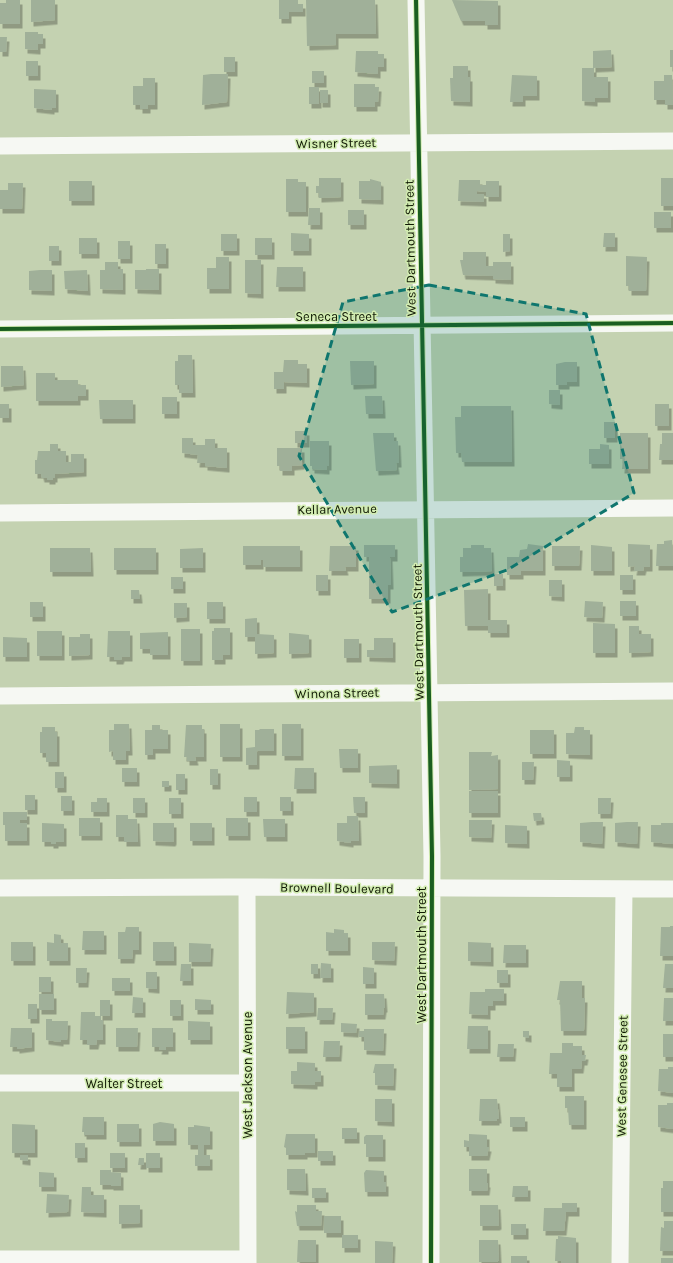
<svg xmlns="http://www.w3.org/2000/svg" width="673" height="1263" font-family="Karla,sans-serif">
	<defs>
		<filter id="shadow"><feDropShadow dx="2.5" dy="4.5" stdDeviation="0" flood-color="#0004"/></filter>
	</defs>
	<rect width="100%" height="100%" fill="#c4d2b1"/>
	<path fill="#a0b099" filter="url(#shadow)" d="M 6,0 L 20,0 L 20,24 L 0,24 L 0,3 L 6,3 Z
		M 31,0 L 55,0 L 55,20 L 31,22 Z
		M 279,0 L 298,0 L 298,4 L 303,4 L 303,12 L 289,12 L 289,19 L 279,19 Z
		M 306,0 L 375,0 L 376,34 L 336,34 L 336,45 L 307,46 Z
		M 452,0 L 498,1 L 498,25 L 485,25 L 485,21 L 461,21 Z
		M 25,32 L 38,32 L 38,34 L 43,34 L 43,44 L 38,44 L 38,50 L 25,49 Z
		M 0,37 L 7,37 L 6,52 L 0,52 Z
		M 611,50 L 612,67 L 593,68 L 593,51 Z
		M 670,50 L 673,50 L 673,67 L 670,67 Z
		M 356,51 L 378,51 L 378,54 L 384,54 L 384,67 L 378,67 L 378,74 L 355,72 Z
		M 224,57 L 235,57 L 235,72 L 224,72 Z
		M 26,61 L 38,61 L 38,76 L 26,76 Z
		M 453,66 L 468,66 L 468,77 L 470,77 L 470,102 L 451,101 L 450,78 L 453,78 Z
		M 582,68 L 594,68 L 594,77 L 608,77 L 608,98 L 595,98 L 595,102 L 582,101 Z
		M 312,71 L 324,71 L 324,83 L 312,83 Z
		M 211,74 L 228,74 L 227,102 L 202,105 L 203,75 Z
		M 512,75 L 537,76 L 537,96 L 523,96 L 523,102 L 510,102 Z
		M 664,75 L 672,75 L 673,105 L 665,105 L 665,100 L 654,100 L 654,81 L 664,81 Z
		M 143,78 L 155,78 L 155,105 L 148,105 L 148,109 L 140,109 L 140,105 L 133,105 L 133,86 L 143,86 Z
		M 354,84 L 375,84 L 375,87 L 379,87 L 378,102 L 375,102 L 375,107 L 354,107 Z
		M 309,87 L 319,87 L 319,104 L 309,104 Z
		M 34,89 L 56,90 L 56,108 L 52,108 L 52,110 L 34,108 Z
		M 320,90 L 328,90 L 328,103 L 320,103 Z
		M 319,178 L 341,178 L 341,197 L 319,198 L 319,193 L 316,193 L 316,186 L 319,186 Z
		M 661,178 L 673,178 L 673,206 L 661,206 Z
		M 286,179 L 298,179 L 298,182 L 306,182 L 306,212 L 286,212 Z
		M 370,179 L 381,182 L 381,200 L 359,199 L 359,181 L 370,181 Z
		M 459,180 L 480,180 L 480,185 L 486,185 L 486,181 L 499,181 L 499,197 L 486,197 L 486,192 L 477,191 L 477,194 L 484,194 L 484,202 L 458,201 Z
		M 69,181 L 92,181 L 92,201 L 69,201 Z
		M 8,183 L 23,183 L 22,209 L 0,209 L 0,190 L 8,190 Z
		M 309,208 L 320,208 L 320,225 L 308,225 Z
		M 348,210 L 364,210 L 364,225 L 348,225 Z
		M 654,212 L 671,212 L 671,228 L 654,228 Z
		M 291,233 L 309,234 L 309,251 L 291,251 Z
		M 604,233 L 615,233 L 615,247 L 603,247 Z
		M 221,234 L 237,234 L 237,251 L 221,251 Z
		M 503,234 L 510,234 L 510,251 L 503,252 Z
		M 79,238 L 97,238 L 97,254 L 79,254 Z
		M 255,238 L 272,238 L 272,255 L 255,255 Z
		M 118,241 L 130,241 L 130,259 L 118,259 Z
		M 155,244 L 166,244 L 166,264 L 155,264 Z
		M 49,246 L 59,246 L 59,261 L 49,261 Z
		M 463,252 L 486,252 L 486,266 L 493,266 L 493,262 L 511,262 L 511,280 L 493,279 L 493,276 L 463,275 L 460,260 L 463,260 Z
		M 626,256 L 647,257 L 646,291 L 629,291 L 629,286 L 626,286 Z
		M 216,257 L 229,257 L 229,289 L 207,289 L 207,268 L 216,268 Z
		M 245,260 L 261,260 L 261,294 L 245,293 Z
		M 105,262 L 118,262 L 118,269 L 123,269 L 123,290 L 100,289 L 100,270 L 105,270 Z
		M 277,267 L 303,267 L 303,287 L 276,287 Z
		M 146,269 L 159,269 L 159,290 L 135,289 L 135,270 L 146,270 Z
		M 40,270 L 52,270 L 52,291 L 29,290 L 29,271 Z
		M 87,270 L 88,291 L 65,289 L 64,271 Z
		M 178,355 L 192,355 L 193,393 L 179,393 L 179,385 L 175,385 L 175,361 L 178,361 Z
		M 284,360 L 298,360 L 298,364 L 307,364 L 307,383 L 284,382 L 284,389 L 274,389 L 274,372 L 283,372 Z
		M 350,361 L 374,361 L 374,384 L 351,385 Z
		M 565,362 L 577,362 L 577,382 L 567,382 L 567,385 L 556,385 L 556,364 Z
		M 1,366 L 23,366 L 24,385 L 1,387 Z
		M 36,373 L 55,373 L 55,380 L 78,380 L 78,385 L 86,385 L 86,396 L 78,396 L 78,401 L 36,401 Z
		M 549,390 L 560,390 L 560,405 L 549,404 Z
		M 365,396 L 382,396 L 383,414 L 366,414 Z
		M 162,397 L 177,397 L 177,414 L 162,414 Z
		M 99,400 L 133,400 L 133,419 L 100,419 Z
		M 0,404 L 9,404 L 9,418 L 0,418 Z
		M 655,404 L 669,404 L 669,426 L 655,426 Z
		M 461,406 L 511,406 L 512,462 L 462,462 L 461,453 L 456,453 L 455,417 L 461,417 Z
		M 604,422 L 615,422 L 615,438 L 604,438 Z
		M 295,431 L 307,431 L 307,443 L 295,443 Z
		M 373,433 L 394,433 L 394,441 L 398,441 L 399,463 L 396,463 L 397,470 L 376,471 Z
		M 620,433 L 648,433 L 648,469 L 622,469 L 623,459 L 620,459 Z
		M 662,433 L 673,433 L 673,460 L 659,460 L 660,444 L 662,444 Z
		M 182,438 L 193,438 L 193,445 L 205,445 L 205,439 L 215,439 L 215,448 L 227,448 L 227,468 L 205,466 L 205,463 L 197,463 L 198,455 L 182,453 Z
		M 310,441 L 329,441 L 329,466 L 327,466 L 327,470 L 312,469 L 312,466 L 310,466 Z
		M 50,444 L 58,444 L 58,451 L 66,451 L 66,462 L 71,462 L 71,454 L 84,454 L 84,472 L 55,474 L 55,478 L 53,478 L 53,480 L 47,480 L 47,478 L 42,478 L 41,474 L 35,474 L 35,460 L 37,460 L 38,451 L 50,451 Z
		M 600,444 L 609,445 L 609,464 L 589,464 L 589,449 L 600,449 Z
		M 277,448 L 302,448 L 302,465 L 292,466 L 292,471 L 280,471 L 280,466 L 277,466 Z
		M 672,540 L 673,566 L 656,566 L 657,544 L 664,544 L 664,541 Z
		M 528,544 L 543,546 L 543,571 L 521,571 L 521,575 L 507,575 L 507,557 L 519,557 L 520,550 L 527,549 Z
		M 628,544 L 650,545 L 650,567 L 644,567 L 643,571 L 634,571 L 635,566 L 628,567 Z
		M 364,545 L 395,545 L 395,557 L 390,557 L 391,585 L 388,585 L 388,599 L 369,599 L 369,557 L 364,557 Z
		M 471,545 L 484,545 L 484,548 L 491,548 L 492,571 L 460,572 L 460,557 L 463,557 L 463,548 L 471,548 Z
		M 591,545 L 612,547 L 612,571 L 591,571 Z
		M 243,546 L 300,546 L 300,567 L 263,567 L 263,560 L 261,560 L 261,565 L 243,565 Z
		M 330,546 L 356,546 L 356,567 L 345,567 L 346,571 L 329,571 Z
		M 552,546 L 580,546 L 579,566 L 552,566 Z
		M 50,548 L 90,548 L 91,572 L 50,572 Z
		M 114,548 L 156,548 L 156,570 L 114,570 Z
		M 203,548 L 203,568 L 180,568 L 180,549 Z
		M 494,574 L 503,574 L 503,586 L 494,586 Z
		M 316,575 L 328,575 L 328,591 L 316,591 Z
		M 620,575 L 633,575 L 633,590 L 620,590 Z
		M 171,577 L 183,577 L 183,589 L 171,589 Z
		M 549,580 L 562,580 L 562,597 L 549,596 Z
		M 488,589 L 488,620 L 507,620 L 507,633 L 488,633 L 488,626 L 465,626 L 464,590 Z
		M 131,590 L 139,590 L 140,599 L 131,599 Z
		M 585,601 L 603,602 L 602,618 L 584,617 Z
		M 620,601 L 636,601 L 636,616 L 620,616 Z
		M 30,602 L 43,602 L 43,617 L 30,617 Z
		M 207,602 L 223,602 L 223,619 L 207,619 Z
		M 174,603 L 187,603 L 187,617 L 174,618 Z
		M 257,618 L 257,634 L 274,635 L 274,653 L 255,654 L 255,637 L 245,637 L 245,619 Z
		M 593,623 L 615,624 L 615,653 L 593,653 Z
		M 629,626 L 639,626 L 639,634 L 651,634 L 651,652 L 629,653 Z
		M 214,628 L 230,628 L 230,655 L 223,655 L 223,660 L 212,660 L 212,631 L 214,631 Z
		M 181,629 L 200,629 L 200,661 L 181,661 Z
		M 37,631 L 62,631 L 62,656 L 37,656 Z
		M 108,631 L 130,631 L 130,657 L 122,657 L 121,660 L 114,660 L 114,657 L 107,657 Z
		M 168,632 L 168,655 L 150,655 L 150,649 L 140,649 L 140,633 Z
		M 289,633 L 309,635 L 309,653 L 289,654 Z
		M 80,634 L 90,634 L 90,655 L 69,656 L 69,637 L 80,637 Z
		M 3,637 L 27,638 L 27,657 L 3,657 Z
		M 374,638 L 393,638 L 393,658 L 367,657 L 367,650 L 374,650 Z
		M 344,639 L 359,639 L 359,658 L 344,658 Z
		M 114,724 L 129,724 L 130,751 L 126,751 L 126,760 L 113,760 L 113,751 L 109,752 L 109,730 L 114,730 Z
		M 220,724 L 240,724 L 240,757 L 220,757 Z
		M 282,724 L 301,724 L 301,756 L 282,756 Z
		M 152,725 L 160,725 L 160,730 L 168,730 L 168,749 L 153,749 L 153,755 L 145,755 L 145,730 L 152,730 Z
		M 186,725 L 202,725 L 202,729 L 204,729 L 204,757 L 195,757 L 196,761 L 187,761 L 187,757 L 184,757 Z
		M 42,727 L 55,727 L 55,732 L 57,732 L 57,762 L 46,762 L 46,753 L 40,753 L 40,732 L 42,732 Z
		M 575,727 L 584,727 L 584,730 L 590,730 L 590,755 L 566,754 L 566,733 L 574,733 Z
		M 260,729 L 274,729 L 274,751 L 257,751 L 257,765 L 246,765 L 246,748 L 255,747 L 255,730 L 259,730 Z
		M 530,730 L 554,730 L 554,754 L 530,754 Z
		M 339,749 L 358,749 L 358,768 L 340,768 Z
		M 469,752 L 492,752 L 491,756 L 498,755 L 498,789 L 469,790 Z
		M 557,760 L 570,761 L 570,777 L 557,777 Z
		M 522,762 L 534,762 L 533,780 L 522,780 Z
		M 397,765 L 397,784 L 369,783 L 369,766 Z
		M 122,768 L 137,768 L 137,782 L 122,782 Z
		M 295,768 L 314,768 L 314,789 L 294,789 Z
		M 210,769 L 218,769 L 218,785 L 210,785 Z
		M 55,772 L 64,772 L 64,788 L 55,788 Z
		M 176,774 L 185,774 L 185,790 L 176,790 Z
		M 162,781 L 169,781 L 169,787 L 162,787 Z
		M 469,791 L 498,791 L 498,813 L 469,813 Z
		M 25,795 L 35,795 L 35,810 L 25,810 Z
		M 61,796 L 72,796 L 72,811 L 61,811 Z
		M 244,797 L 257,797 L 257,812 L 244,812 Z
		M 280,797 L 291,797 L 291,811 L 280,811 Z
		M 353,797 L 365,797 L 365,813 L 354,813 Z
		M 97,798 L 107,798 L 107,812 L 91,812 L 91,802 L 97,802 Z
		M 133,798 L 145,798 L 145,813 L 133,813 Z
		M 169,798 L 181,798 L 181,814 L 169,814 Z
		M 598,798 L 611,798 L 610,814 L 598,814 Z
		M 3,812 L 27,812 L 27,820 L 20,820 L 20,823 L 27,823 L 27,841 L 5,841 L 5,825 L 3,825 Z
		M 533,813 L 541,813 L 542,820 L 534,821 Z
		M 116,815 L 128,815 L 128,819 L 137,819 L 138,842 L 124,842 L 124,837 L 116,837 Z
		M 347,816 L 358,816 L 359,841 L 351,841 L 351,843 L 337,841 L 337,823 L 347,823 Z
		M 79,818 L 100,818 L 100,836 L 79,836 Z
		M 226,818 L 248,818 L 248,836 L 226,836 Z
		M 263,819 L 285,819 L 285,837 L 264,837 Z
		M 469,820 L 492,820 L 491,838 L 469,837 Z
		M 592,822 L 603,822 L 602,844 L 580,842 L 580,823 Z
		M 627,822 L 638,822 L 637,844 L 615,842 L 615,823 Z
		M 42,823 L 64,824 L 64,842 L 56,842 L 56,844 L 51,844 L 51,842 L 42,842 Z
		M 153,823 L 174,823 L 174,840 L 173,842 L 153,841 Z
		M 190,823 L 212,823 L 212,841 L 190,841 Z
		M 661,823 L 673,823 L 673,844 L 651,842 L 651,825 L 661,825 Z
		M 505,825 L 527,826 L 527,844 L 505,843 Z
		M 670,926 L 673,926 L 673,956 L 660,956 L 661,927 L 670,927 Z
		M 126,927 L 139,927 L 139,950 L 133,950 L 132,959 L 118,959 L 118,932 L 125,932 Z
		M 334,929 L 344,930 L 344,933 L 348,933 L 348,951 L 326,951 L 326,932 L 334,933 Z
		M 83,931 L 104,931 L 104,950 L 82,950 Z
		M 54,934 L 61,935 L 61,943 L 68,943 L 68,961 L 47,961 L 47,942 L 54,943 Z
		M 11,942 L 33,942 L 33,961 L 11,961 Z
		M 153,942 L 174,942 L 174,961 L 153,961 Z
		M 372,942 L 395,942 L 394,961 L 372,960 Z
		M 468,942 L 491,943 L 491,962 L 468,961 Z
		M 189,943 L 211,944 L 210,962 L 189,962 Z
		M 504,945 L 526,945 L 526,963 L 503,963 Z
		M 321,963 L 331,964 L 331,978 L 320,978 Z
		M 181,964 L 191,964 L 191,981 L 180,981 Z
		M 311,964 L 318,964 L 318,974 L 311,974 Z
		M 665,964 L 673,964 L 673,988 L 663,988 Z
		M 363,967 L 374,968 L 374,984 L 363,984 Z
		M 76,968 L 87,968 L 86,983 L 76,983 Z
		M 497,970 L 508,970 L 508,983 L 497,983 Z
		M 146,972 L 157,972 L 157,989 L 146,988 Z
		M 39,977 L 51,977 L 51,992 L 39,992 Z
		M 112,978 L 130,978 L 130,991 L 112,991 Z
		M 560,981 L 582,981 L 582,998 L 585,998 L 584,1031 L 561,1031 L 560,1000 L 557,1000 Z
		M 485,989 L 504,989 L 504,1001 L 493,1001 L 493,1006 L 488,1006 L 488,1015 L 469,1014 L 470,992 L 485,992 Z
		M 287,992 L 314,993 L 314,1012 L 286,1014 Z
		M 39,994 L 54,994 L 54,1010 L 39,1010 Z
		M 365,994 L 384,994 L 385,1008 L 384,1008 L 383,1015 L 365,1015 Z
		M 133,997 L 143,998 L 143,1013 L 132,1013 Z
		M 664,998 L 673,998 L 673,1021 L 663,1021 Z
		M 195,999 L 211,1000 L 211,1010 L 195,1010 Z
		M 100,1000 L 110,1000 L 110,1016 L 101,1016 L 101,1020 L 103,1020 L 103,1040 L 97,1040 L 96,1045 L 87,1045 L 87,1040 L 80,1040 L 81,1012 L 95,1012 L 95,1016 L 100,1016 Z
		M 170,1000 L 181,1000 L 181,1016 L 170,1016 Z
		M 28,1004 L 37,1004 L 37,1019 L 28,1019 Z
		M 318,1008 L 333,1008 L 332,1020 L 317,1020 Z
		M 46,1019 L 52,1019 L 52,1021 L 68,1021 L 67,1040 L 61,1040 L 61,1042 L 46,1040 Z
		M 188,1021 L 210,1022 L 210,1040 L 188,1040 Z
		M 341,1023 L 357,1024 L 356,1033 L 341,1032 Z
		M 468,1026 L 488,1026 L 488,1049 L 467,1049 Z
		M 286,1027 L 305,1027 L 305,1049 L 286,1049 Z
		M 11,1028 L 32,1028 L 32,1047 L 17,1049 L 17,1047 L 10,1047 Z
		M 116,1028 L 138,1028 L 137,1047 L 116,1047 Z
		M 152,1028 L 173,1028 L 173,1047 L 166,1047 L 166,1050 L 159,1050 L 160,1047 L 152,1047 Z
		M 364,1029 L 384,1029 L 383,1051 L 364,1050 L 364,1037 L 359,1037 L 359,1031 L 364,1031 Z
		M 523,1031 L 529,1031 L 529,1038 L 523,1037 Z
		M 663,1034 L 673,1034 L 673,1057 L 663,1057 Z
		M 324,1041 L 340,1041 L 339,1057 L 323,1057 Z
		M 562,1043 L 573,1043 L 573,1046 L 582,1046 L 582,1055 L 586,1055 L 585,1061 L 582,1061 L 581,1069 L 572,1069 L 572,1087 L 557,1087 L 557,1074 L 549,1074 L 550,1053 L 562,1053 Z
		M 498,1044 L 514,1044 L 513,1057 L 497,1057 Z
		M 297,1062 L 315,1063 L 315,1071 L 321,1071 L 321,1082 L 315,1082 L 315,1085 L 291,1084 L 291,1071 L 297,1071 Z
		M 375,1064 L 394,1064 L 393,1086 L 375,1085 L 375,1073 L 373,1073 Z
		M 668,1067 L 673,1067 L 673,1093 L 658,1091 L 659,1069 L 668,1069 Z
		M 565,1096 L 584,1096 L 584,1125 L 569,1125 L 568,1108 L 565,1108 Z
		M 375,1099 L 392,1099 L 392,1122 L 375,1121 Z
		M 480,1099 L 497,1099 L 499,1119 L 497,1119 L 497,1121 L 479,1121 Z
		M 667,1103 L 673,1103 L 673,1129 L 658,1127 L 658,1105 L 667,1105 Z
		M 83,1117 L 104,1117 L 104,1135 L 84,1135 L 84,1132 L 82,1132 Z
		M 510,1117 L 525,1117 L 525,1127 L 510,1127 Z
		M 160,1122 L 174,1124 L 174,1141 L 153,1141 L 153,1124 Z
		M 12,1124 L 35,1125 L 35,1153 L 12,1153 Z
		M 117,1124 L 139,1124 L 139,1142 L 117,1142 Z
		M 194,1125 L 210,1127 L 210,1145 L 204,1145 L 204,1155 L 210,1155 L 210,1166 L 195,1166 L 195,1155 L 198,1155 L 198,1145 L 188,1145 L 188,1127 L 194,1127 Z
		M 342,1128 L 357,1128 L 357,1139 L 342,1139 Z
		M 286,1134 L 315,1134 L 315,1153 L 305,1153 L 305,1155 L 286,1155 L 286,1148 L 284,1147 Z
		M 469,1134 L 487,1135 L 487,1147 L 489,1147 L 487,1156 L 469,1156 L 469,1147 L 464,1147 L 464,1140 L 469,1141 Z
		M 366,1135 L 383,1135 L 383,1157 L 366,1157 L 366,1144 L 364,1144 L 364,1137 Z
		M 75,1143 L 85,1143 L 85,1158 L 75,1158 Z
		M 318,1151 L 333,1151 L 333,1161 L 318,1161 Z
		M 110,1153 L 125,1153 L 125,1168 L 110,1168 Z
		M 146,1153 L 160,1153 L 160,1168 L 146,1168 Z
		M 20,1155 L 28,1155 L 28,1161 L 20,1160 Z
		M 139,1158 L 144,1158 L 144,1165 L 138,1165 Z
		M 287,1169 L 305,1169 L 306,1191 L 287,1190 Z
		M 469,1169 L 487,1169 L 487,1183 L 488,1183 L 487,1191 L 469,1191 Z
		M 100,1170 L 111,1170 L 111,1185 L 100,1185 Z
		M 366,1170 L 384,1171 L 384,1182 L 386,1182 L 386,1192 L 365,1192 L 364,1173 Z
		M 39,1172 L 54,1173 L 54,1187 L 39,1187 Z
		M 111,1172 L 121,1173 L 121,1186 L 111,1186 Z
		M 663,1181 L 673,1181 L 673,1212 L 661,1212 L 661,1188 L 663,1188 Z
		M 513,1186 L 528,1186 L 528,1197 L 512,1197 Z
		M 82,1187 L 91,1187 L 91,1195 L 104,1195 L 104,1213 L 81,1212 Z
		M 312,1188 L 326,1188 L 326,1198 L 312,1198 Z
		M 47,1194 L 69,1195 L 68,1212 L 46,1213 Z
		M 562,1203 L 577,1203 L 577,1212 L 566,1212 L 564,1231 L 543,1231 L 544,1208 L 562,1208 Z
		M 119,1205 L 140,1205 L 140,1223 L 119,1224 Z
		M 297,1205 L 316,1205 L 316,1211 L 322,1211 L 321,1226 L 297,1226 L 295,1211 L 297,1212 Z
		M 480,1205 L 498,1205 L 499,1225 L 497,1226 L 480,1226 Z
		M 324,1216 L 341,1216 L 341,1233 L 324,1233 Z
		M 664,1221 L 673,1221 L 673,1251 L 660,1251 L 661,1227 L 664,1228 Z
		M 511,1224 L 526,1224 L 526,1235 L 511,1235 Z
		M 342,1235 L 358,1235 L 358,1248 L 342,1248 Z
		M 558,1236 L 576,1238 L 576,1263 L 561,1263 L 561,1261 L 555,1261 L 556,1239 L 558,1239 Z
		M 298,1240 L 316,1240 L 316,1262 L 297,1262 Z
		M 479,1240 L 498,1240 L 499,1260 L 497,1262 L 479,1262 Z
		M 375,1241 L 393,1242 L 392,1263 L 375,1263 Z
		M 511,1256 L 527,1256 L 527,1263 L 511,1263 Z
		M 661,1258 L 673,1258 L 673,1263 L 661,1263 Z"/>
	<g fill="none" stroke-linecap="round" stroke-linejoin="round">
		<path stroke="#f6f8f3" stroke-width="17" d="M 416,0 L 432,856 L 431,1263
			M 0,146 L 673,141
			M 0,329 L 673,323
			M 0,513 L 673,508
			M 0,696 L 673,691
			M 247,887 L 248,1263
			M 0,888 L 229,887 L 673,889
			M 0,1083 L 247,1083
			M 0,1259 L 248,1259
			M 620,1263 L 624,889"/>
		<defs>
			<path id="cycleway" d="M 416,0 L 432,856 L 431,1263
				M 0,329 L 673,323"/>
		</defs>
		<use href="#cycleway" stroke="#d2ecb1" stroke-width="6"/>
		<use href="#cycleway" stroke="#1b5e20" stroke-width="4"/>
	</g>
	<path fill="#0f766e" fill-opacity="0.2" stroke="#0f766e" stroke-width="3" stroke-dasharray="8 5" stroke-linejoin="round" d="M 429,285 L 586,314 L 634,493 L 507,570 L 392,612 L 299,456 L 343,302 Z"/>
	<g text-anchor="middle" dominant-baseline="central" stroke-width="3" stroke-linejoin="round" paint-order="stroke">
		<g font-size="13" fill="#101904" stroke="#d2ecb1">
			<text transform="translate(336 143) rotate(-1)">Wisner Street</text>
			<text transform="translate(410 248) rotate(-91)">West Dartmouth Street</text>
			<text x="336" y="316">Seneca Street</text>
			<text transform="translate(337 509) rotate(-1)">Kellar Avenue</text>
			<text transform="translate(418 632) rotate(-91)">West Dartmouth Street</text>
			<text transform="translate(337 693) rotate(-1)">Winona Street</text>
			<text transform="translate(337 888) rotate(1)">Brownell Boulevard</text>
			<text transform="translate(421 955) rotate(-90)">West Dartmouth Street</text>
			<text transform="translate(247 1075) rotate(-90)">West Jackson Avenue</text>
			<text transform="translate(622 1076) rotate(-89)">West Genesee Street</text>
			<text x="124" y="1083">Walter Street</text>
		</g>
	</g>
</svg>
